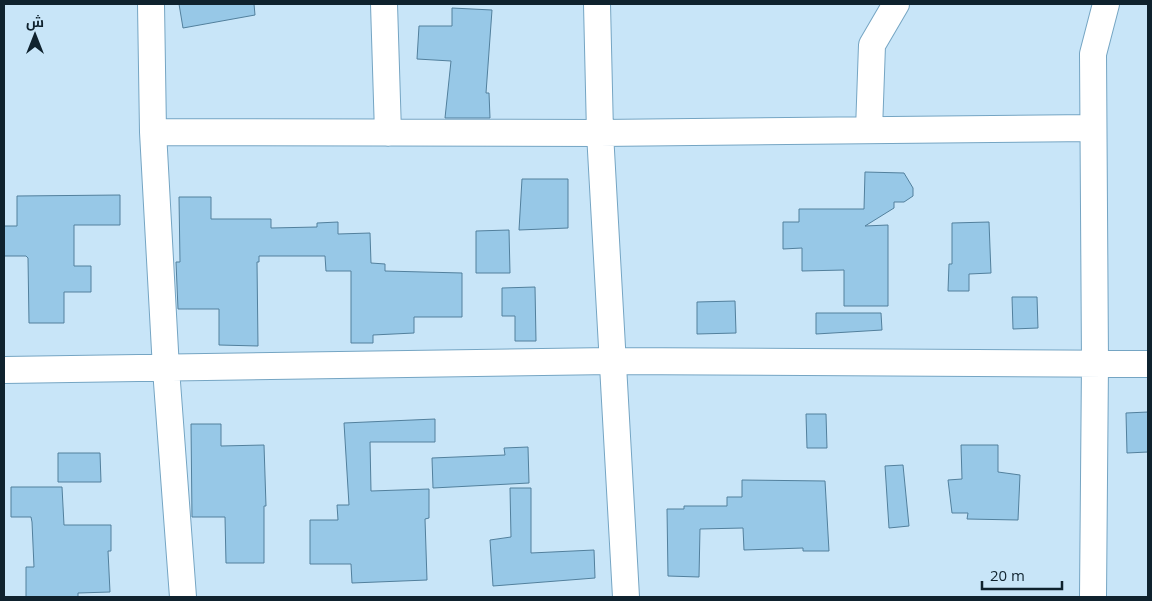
<svg xmlns="http://www.w3.org/2000/svg" width="1152" height="601" font-family="'Open Sans',Cairo,sans-serif">
	<rect width="100%" height="100%" fill="#c8e5f8"/>
	<path fill="#97c8e7" stroke="#52809d" d="M 179,4 L 254,4 L 255,15 L 183,28 Z
		M 452,8 L 492,10 L 486,93 L 489,93 L 490,118 L 445,118 L 451,61 L 417,59 L 419,26 L 452,26 Z
		M 865,172 L 904,173 L 913,188 L 913,196 L 904,202 L 894,202 L 894,208 L 865,226 L 888,225 L 888,306 L 844,306 L 844,270 L 802,271 L 802,248 L 783,249 L 783,222 L 799,222 L 799,209 L 864,209 Z
		M 522,179 L 568,179 L 568,228 L 519,230 Z
		M 120,195 L 120,225 L 74,225 L 74,266 L 91,266 L 91,292 L 64,292 L 64,323 L 29,323 L 28,258 L 26,256 L 4,256 L 4,226 L 17,226 L 17,196 Z
		M 179,197 L 211,197 L 211,219 L 271,219 L 271,228 L 317,227 L 317,223 L 338,222 L 338,234 L 370,233 L 371,263 L 385,264 L 385,271 L 462,273 L 462,317 L 414,317 L 414,333 L 373,335 L 373,343 L 351,343 L 351,271 L 326,271 L 325,256 L 259,256 L 259,262 L 257,262 L 258,346 L 219,345 L 219,309 L 178,309 L 176,262 L 180,262 Z
		M 989,222 L 991,273 L 969,274 L 969,291 L 948,291 L 949,264 L 952,264 L 952,223 Z
		M 509,230 L 510,273 L 476,273 L 476,231 Z
		M 535,287 L 536,341 L 515,341 L 515,316 L 502,316 L 502,288 Z
		M 1012,297 L 1037,297 L 1038,328 L 1013,329 Z
		M 735,301 L 736,333 L 697,334 L 697,302 Z
		M 816,313 L 881,313 L 882,330 L 816,334 Z
		M 1148,412 L 1148,452 L 1127,453 L 1126,413 Z
		M 806,414 L 826,414 L 827,448 L 807,448 Z
		M 435,419 L 435,442 L 370,442 L 371,491 L 429,489 L 429,518 L 425,519 L 427,580 L 352,583 L 351,564 L 310,564 L 310,520 L 338,520 L 337,505 L 349,505 L 344,423 Z
		M 191,424 L 221,424 L 221,446 L 264,445 L 266,506 L 264,506 L 264,563 L 226,563 L 225,517 L 192,517 Z
		M 961,445 L 998,445 L 998,472 L 1020,475 L 1018,520 L 967,519 L 968,513 L 952,513 L 948,480 L 962,479 Z
		M 528,447 L 529,483 L 433,488 L 432,458 L 505,455 L 504,448 Z
		M 58,453 L 100,453 L 101,482 L 58,482 Z
		M 903,465 L 909,526 L 889,528 L 885,466 Z
		M 742,480 L 825,481 L 829,551 L 803,551 L 803,548 L 744,550 L 743,528 L 700,529 L 699,577 L 668,576 L 667,509 L 684,509 L 684,506 L 727,506 L 727,497 L 742,497 Z
		M 11,487 L 62,487 L 64,525 L 111,525 L 111,551 L 108,551 L 110,592 L 78,593 L 78,597 L 26,597 L 26,567 L 34,567 L 32,522 L 31,517 L 11,517 Z
		M 510,488 L 531,488 L 531,553 L 594,550 L 595,578 L 493,586 L 490,540 L 511,537 Z"/>
	<g fill="none" stroke-linecap="round" stroke-linejoin="round">
		<defs>
			<path id="minor" d="M 151,4 L 153,132
				M 384,4 L 388,133
				M 597,4 L 600,133 L 626,597
				M 869,130 L 872,45 L 896,4
				M 4,370 L 611,361 L 1148,364
				M 183,597 L 166,369 L 153,132 L 600,133 L 1093,128
				M 1093,597 L 1095,363 L 1093,54 L 1106,4"/>
		</defs>
		<use href="#minor" stroke="#75a5c3" stroke-width="28"/>
		<use href="#minor" stroke="#fff" stroke-width="26"/>
	</g>
	<rect width="1152" height="601" fill="none" stroke="#0f222e" stroke-width="10"/>
	<g transform="translate(35 35)" stroke="#c8e5f8" stroke-width="4" paint-order="stroke">
	<path d="M0-4L9 19L0 12L-9 19Z" fill="#0f222e"/>
	<text y="-8" font-size="14" font-weight="bold" text-anchor="middle" fill="#0f222e">ش</text>
	</g>
	<path d="M982 581v8h80v-8" fill="none" stroke="#0f222e" stroke-width="2.5"/>
	<text x="990" y="581" font-size="15" fill="#0f222e" stroke="#c8e5f8" stroke-width="4" paint-order="stroke">20 m</text>
</svg>
